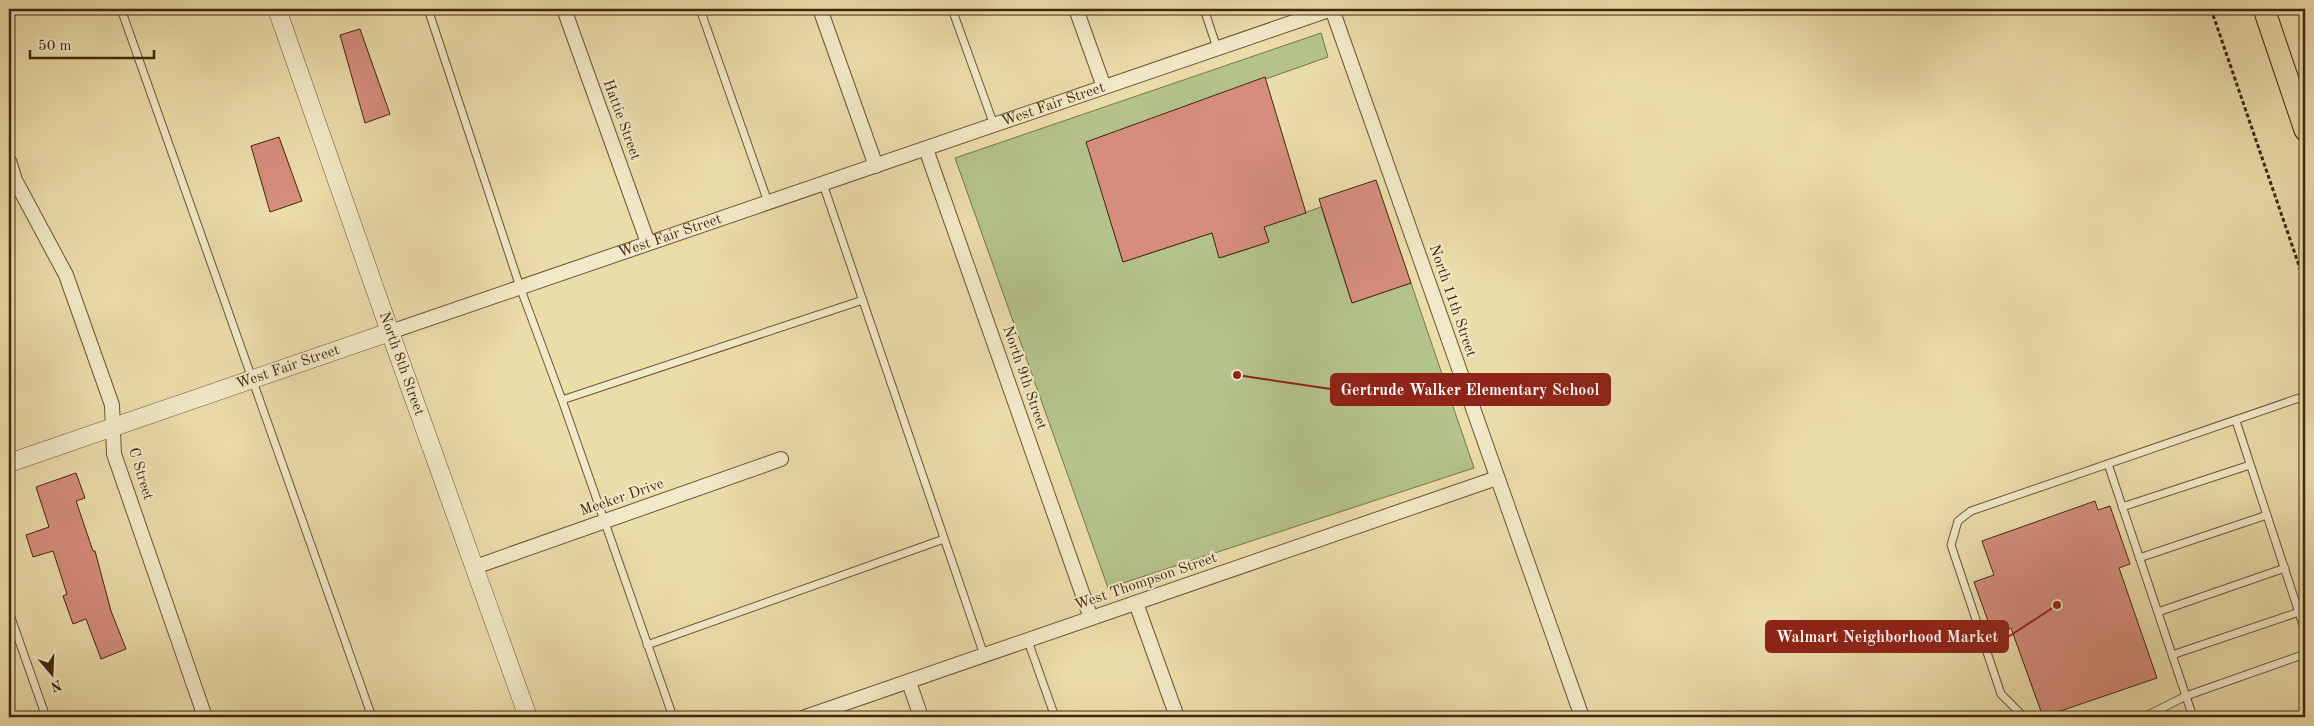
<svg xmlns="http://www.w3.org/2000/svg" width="2314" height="726" font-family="'Old Standard TT',serif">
	<rect width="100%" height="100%" fill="#ebddaa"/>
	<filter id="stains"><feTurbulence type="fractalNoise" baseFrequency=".004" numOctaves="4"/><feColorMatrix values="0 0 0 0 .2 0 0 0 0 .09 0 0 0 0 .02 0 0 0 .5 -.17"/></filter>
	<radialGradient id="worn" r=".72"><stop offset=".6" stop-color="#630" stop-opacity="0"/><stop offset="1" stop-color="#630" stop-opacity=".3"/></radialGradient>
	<path fill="#b4c28b" stroke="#7a744c" d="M 1321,33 L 1328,57 L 1087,142 L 1123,262 L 1212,233 L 1220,258 L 1269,242 L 1264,227 L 1321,207 L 1352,303 L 1411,283 L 1474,468 L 1108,588 L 955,158 Z"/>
	<path fill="#d68d7e" stroke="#41270d" d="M 360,29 L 390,114 L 365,123 L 340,35 Z
		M 1265,77 L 1306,213 L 1264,227 L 1269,242 L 1219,258 L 1212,233 L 1123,262 L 1086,142 Z
		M 279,137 L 302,201 L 270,212 L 251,146 Z
		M 1376,180 L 1411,283 L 1352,303 L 1319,199 Z
		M 76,473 L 85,498 L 76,501 L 93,551 L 95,551 L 111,611 L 126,649 L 101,659 L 86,619 L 73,624 L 63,596 L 67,594 L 53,551 L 33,557 L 26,535 L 49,527 L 36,487 Z
		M 2095,501 L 2098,510 L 2110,506 L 2130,564 L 2119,568 L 2157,678 L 2043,717 L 2011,628 L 1993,635 L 1974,582 L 1994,575 L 1982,541 Z"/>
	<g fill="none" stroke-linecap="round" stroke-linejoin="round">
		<defs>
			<path id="service" d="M 121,9 L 372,717
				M 428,9 L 520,287 L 562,400 L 673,717
				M 700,9 L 768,202
				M 952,9 L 994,125
				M 1204,9 L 1217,48
				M 823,184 L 984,655
				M 562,400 L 863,300
				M 2236,421 L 2305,631
				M 2108,464 L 2193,717
				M 2122,507 L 2250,465
				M 2139,558 L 2267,515
				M 9,612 L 46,717
				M 2158,612 L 2285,568
				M 1028,641 L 1055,717
				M 647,645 L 944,539
				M 2172,655 L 2299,612
				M 2024,717 L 2001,694 L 1951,545 L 1958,521 L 1971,511 L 2305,396
				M 2144,717 L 2186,696 L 2305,654"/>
			<g id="minor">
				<path d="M 564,9 L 648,243"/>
				<path d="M 820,9 L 876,166"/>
				<path d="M 1076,9 L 1104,87"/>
				<path d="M 1332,9 L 1582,717"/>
				<path d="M 926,149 L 1091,618"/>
				<path d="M 9,161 L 15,180 L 66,275 L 112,405 L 114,454 L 205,717"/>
				<path id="s1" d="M 390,332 L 1332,9"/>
				<path d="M 475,567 L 781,459"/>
				<path d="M 1136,603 L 1177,717"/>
				<path d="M 909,682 L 921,717"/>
				<path d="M 805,717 L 1497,478"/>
			</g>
			<g id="tertiary">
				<path id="s2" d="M 277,9 L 390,332 L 528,717"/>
				<path id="s3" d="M 9,463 L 390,332"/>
			</g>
			<path id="primary" d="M 2264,9 L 2305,130"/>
		</defs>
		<use href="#service" stroke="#6c5434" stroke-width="9"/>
		<use href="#minor" stroke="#6c5434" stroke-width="16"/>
		<use href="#tertiary" stroke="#6c5434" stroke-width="19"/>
		<use href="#primary" stroke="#41270d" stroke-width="23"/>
		<path stroke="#41270d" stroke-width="3" stroke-dasharray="4 2.5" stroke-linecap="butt" d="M 2211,9 L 2305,283"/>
		<use href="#service" stroke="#f2e9c8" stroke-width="7"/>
		<use href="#minor" stroke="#f2e9c8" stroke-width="14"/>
		<use href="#tertiary" stroke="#f2e9c8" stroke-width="18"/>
		<use href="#primary" stroke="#ebddaa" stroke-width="21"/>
	</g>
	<g text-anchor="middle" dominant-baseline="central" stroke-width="4" stroke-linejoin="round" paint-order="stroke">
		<g font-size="15" fill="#41270d" stroke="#f2e9c8">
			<text stroke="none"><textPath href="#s1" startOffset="701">West Fair Street</textPath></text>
			<text transform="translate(621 120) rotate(70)">Hattie Street</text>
			<text stroke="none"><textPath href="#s1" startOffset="296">West Fair Street</textPath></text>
			<text transform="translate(1452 301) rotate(71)">North 11th Street</text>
			<text stroke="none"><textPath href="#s2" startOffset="376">North 8th Street</textPath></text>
			<text stroke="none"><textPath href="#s3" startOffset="295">West Fair Street</textPath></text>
			<text transform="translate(1024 378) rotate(71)">North 9th Street</text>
			<text transform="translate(140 474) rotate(73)">C Street</text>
			<text transform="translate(622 498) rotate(-19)">Meeker Drive</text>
			<text transform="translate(1146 582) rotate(-19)">West Thompson Street</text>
		</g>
	</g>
	<path fill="none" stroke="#8f2418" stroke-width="2" d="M1237 375L1331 389M2057 605L2008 637"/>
	<g fill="#8f2418" stroke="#f2e9c8" stroke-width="2">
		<circle cx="1237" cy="375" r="5"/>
		<circle cx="2057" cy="605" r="5"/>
	</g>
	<g fill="#8f2418" stroke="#8f2418" stroke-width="2">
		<rect x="1331" y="374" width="279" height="31" rx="5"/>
		<rect x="1766" y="621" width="242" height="31" rx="5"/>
	</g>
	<g font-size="16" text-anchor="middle" font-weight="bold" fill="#fff">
		<text x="1470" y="395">Gertrude Walker Elementary School</text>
		<text x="1887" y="642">Walmart Neighborhood Market</text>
	</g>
	<rect width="2314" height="726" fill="none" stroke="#ebddaa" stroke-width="30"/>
	<rect x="10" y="10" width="2294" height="706" fill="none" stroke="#41270d" stroke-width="2.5"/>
	<rect x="15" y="15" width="2284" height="696" fill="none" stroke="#41270d"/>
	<g transform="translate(52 674) rotate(161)" stroke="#f2e9c8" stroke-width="4" paint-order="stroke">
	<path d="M0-4L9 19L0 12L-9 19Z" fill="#41270d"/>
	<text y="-8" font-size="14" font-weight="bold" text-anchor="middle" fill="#41270d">N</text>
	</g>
	<path d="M30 50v8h124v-8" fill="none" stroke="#41270d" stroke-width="2.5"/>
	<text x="38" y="50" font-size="15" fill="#41270d" stroke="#f2e9c8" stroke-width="4" paint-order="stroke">50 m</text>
	<rect width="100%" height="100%" filter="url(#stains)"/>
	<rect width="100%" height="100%" fill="url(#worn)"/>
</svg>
